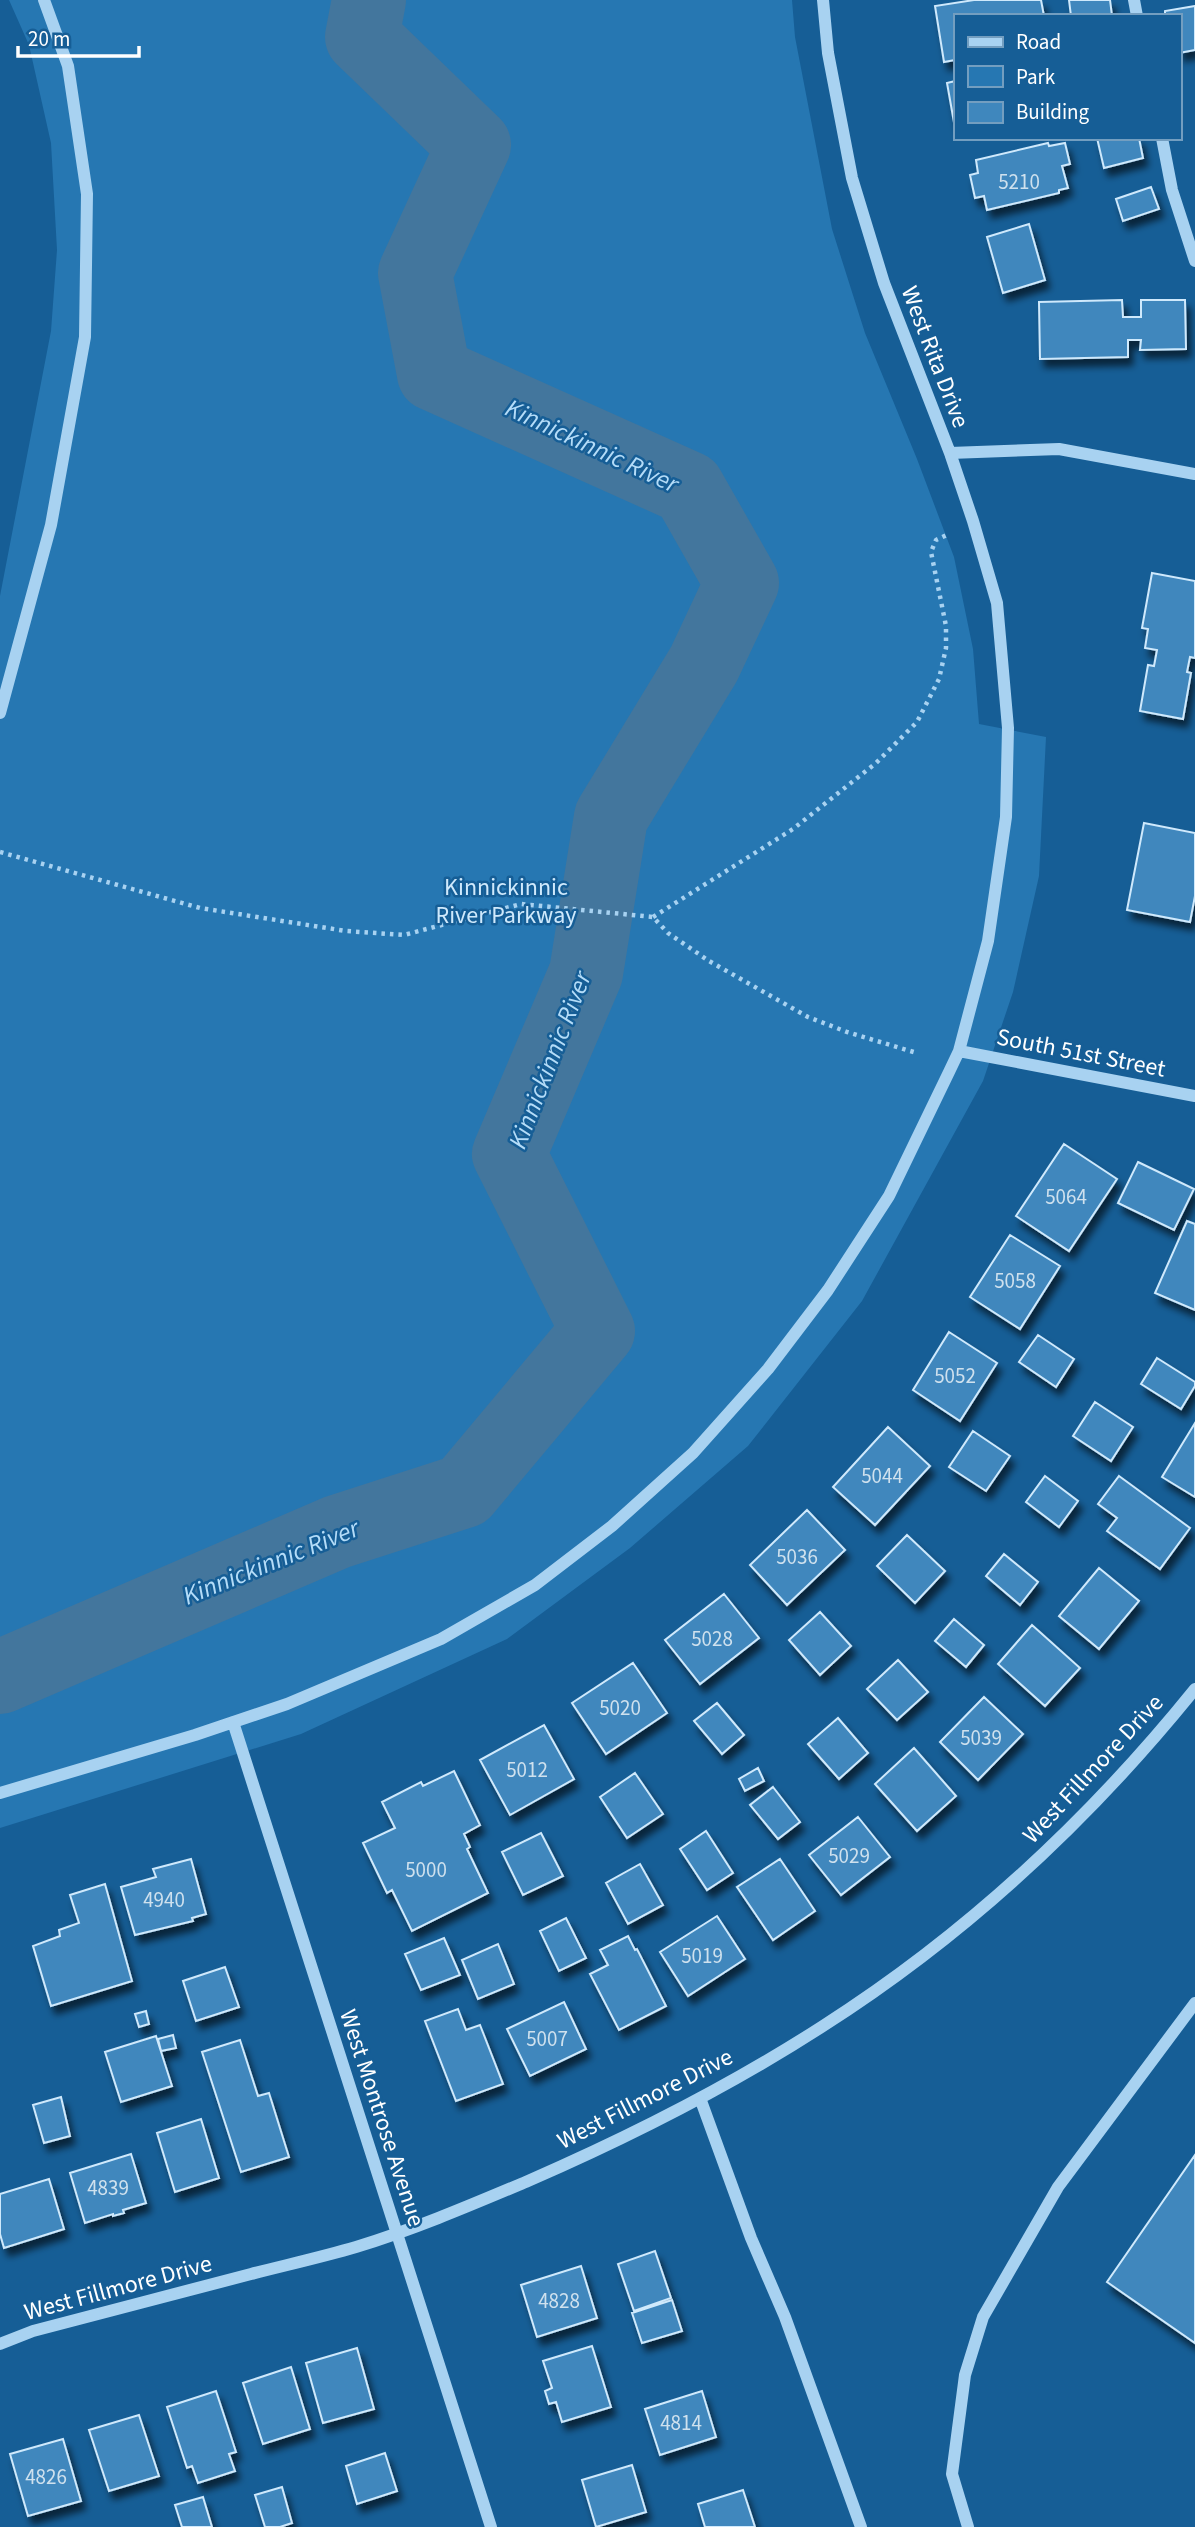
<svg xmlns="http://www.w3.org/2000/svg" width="1195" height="2527" font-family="'Source Sans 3',sans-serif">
	<defs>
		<filter id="shadow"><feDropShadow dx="4.5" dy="8" stdDeviation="3.5" flood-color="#0009"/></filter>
	</defs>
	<rect width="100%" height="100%" fill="#165e96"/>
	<path fill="#2677b2" d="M 9,0 L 792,0 L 795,37 L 832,229 L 865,333 L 917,459 L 954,557 L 973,649 L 979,724 L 1046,737 L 1039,876 L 1013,992 L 983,1081 L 862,1301 L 748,1446 L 630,1548 L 507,1639 L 301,1734 L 0,1828 L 0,596 L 51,331 L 57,250 L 51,143 L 29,45 Z"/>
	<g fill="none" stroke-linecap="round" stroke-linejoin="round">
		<path stroke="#43769d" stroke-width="74" d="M 0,1677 L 337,1532 L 464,1491 L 598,1331 L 509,1154 L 586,973 L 611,817 L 704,664 L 742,583 L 688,488 L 434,374 L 415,273 L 474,145 L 362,37 L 369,0"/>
	</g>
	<path fill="#3f87bd" stroke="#cfe9fc" stroke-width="2" filter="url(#shadow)" d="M 974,0 L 1041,0 L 1044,16 L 955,16 L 955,60 L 944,62 L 935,6 Z
		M 1069,0 L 1110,0 L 1112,16 L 1071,16 Z
		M 1195,6 L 1195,50 L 1179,53 L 1179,16 L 1165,16 L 1165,11 Z
		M 955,81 L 955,128 L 947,83 Z
		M 1097,138 L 1139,138 L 1143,158 L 1104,168 Z
		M 1048,143 L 1049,146 L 1065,143 L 1070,164 L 1062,166 L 1068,188 L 1059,190 L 1059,193 L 987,210 L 984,196 L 975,198 L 970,175 L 978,173 L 976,160 Z
		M 1151,187 L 1159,209 L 1123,221 L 1116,199 Z
		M 1029,224 L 1045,280 L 1003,293 L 987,237 Z
		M 1122,300 L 1123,317 L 1141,317 L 1141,300 L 1185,300 L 1186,349 L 1140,350 L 1141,340 L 1128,340 L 1128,357 L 1040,359 L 1039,302 Z
		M 1152,573 L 1195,581 L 1195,658 L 1190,657 L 1187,672 L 1191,673 L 1183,719 L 1140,711 L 1148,665 L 1154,666 L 1157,650 L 1145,648 L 1148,629 L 1142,628 Z
		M 1144,823 L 1195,833 L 1195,896 L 1190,922 L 1127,910 Z
		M 1064,1144 L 1117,1179 L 1069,1251 L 1016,1216 Z
		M 1138,1162 L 1194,1189 L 1174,1230 L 1118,1203 Z
		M 1187,1221 L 1195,1224 L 1195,1310 L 1155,1293 Z
		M 1010,1235 L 1060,1266 L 1020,1329 L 970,1297 Z
		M 949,1332 L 997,1363 L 960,1421 L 913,1390 Z
		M 1038,1335 L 1074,1359 L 1056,1387 L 1019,1362 Z
		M 1157,1358 L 1195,1382 L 1195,1386 L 1181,1409 L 1141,1384 Z
		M 1095,1402 L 1133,1427 L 1111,1461 L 1073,1436 Z
		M 1195,1423 L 1195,1497 L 1162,1477 Z
		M 888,1427 L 930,1466 L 875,1525 L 833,1487 Z
		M 973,1431 L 1010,1456 L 986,1491 L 949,1467 Z
		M 1045,1476 L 1078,1501 L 1059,1527 L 1026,1502 Z
		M 1119,1476 L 1190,1528 L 1160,1569 L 1107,1531 L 1117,1518 L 1098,1504 Z
		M 807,1510 L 845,1550 L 787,1605 L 750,1565 Z
		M 907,1535 L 945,1571 L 915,1603 L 877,1566 Z
		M 1004,1554 L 1038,1582 L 1020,1605 L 986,1576 Z
		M 1099,1568 L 1139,1601 L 1099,1649 L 1059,1616 Z
		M 724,1594 L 759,1638 L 700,1684 L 665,1640 Z
		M 820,1612 L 851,1646 L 820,1675 L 789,1640 Z
		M 954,1619 L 984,1645 L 966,1667 L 935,1641 Z
		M 1032,1625 L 1080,1668 L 1045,1706 L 998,1664 Z
		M 898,1660 L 928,1692 L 897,1720 L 867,1689 Z
		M 633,1663 L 667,1713 L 606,1754 L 572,1703 Z
		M 984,1697 L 1023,1734 L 978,1780 L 940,1742 Z
		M 717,1703 L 744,1735 L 722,1754 L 694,1721 Z
		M 838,1718 L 868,1753 L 839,1779 L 808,1744 Z
		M 544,1725 L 574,1779 L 510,1815 L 480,1760 Z
		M 914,1748 L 956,1796 L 917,1831 L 875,1784 Z
		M 758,1768 L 764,1781 L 745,1791 L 739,1779 Z
		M 454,1771 L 480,1825 L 464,1834 L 470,1847 L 467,1849 L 488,1893 L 412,1931 L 392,1890 L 387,1893 L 363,1843 L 395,1828 L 382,1802 L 421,1782 L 423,1786 Z
		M 635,1773 L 663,1814 L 627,1838 L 600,1797 Z
		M 773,1787 L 800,1822 L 778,1839 L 750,1805 Z
		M 858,1817 L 890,1857 L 841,1895 L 809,1855 Z
		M 706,1831 L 733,1873 L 707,1890 L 680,1849 Z
		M 541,1833 L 563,1876 L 523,1895 L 502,1852 Z
		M 191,1859 L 206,1914 L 192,1918 L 193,1921 L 135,1935 L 121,1887 L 156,1877 L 153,1869 Z
		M 780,1859 L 815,1911 L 773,1940 L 737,1887 Z
		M 640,1864 L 663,1905 L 628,1924 L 606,1883 Z
		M 105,1884 L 132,1981 L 51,2006 L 33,1946 L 60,1936 L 59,1930 L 79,1923 L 70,1895 Z
		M 717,1916 L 745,1959 L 688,1996 L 660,1952 Z
		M 566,1918 L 586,1958 L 559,1971 L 540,1931 Z
		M 628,1936 L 635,1950 L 637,1949 L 666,2006 L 619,2030 L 590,1974 L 608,1965 L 600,1950 Z
		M 444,1938 L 460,1975 L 421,1990 L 405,1954 Z
		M 498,1944 L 514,1984 L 478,1999 L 462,1960 Z
		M 225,1967 L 239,2007 L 196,2021 L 183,1981 Z
		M 564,2002 L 586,2049 L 530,2076 L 507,2029 Z
		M 458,2009 L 466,2030 L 480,2025 L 503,2084 L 456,2101 L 425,2021 Z
		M 146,2011 L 149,2024 L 139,2027 L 135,2014 Z
		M 173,2035 L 176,2048 L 161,2051 L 158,2039 Z
		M 156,2036 L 172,2086 L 121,2102 L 105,2052 Z
		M 240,2040 L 258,2096 L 269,2093 L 289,2157 L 241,2172 L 202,2052 Z
		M 61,2097 L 70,2136 L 44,2143 L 33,2105 Z
		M 201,2119 L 219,2178 L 175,2192 L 157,2133 Z
		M 131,2154 L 146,2203 L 123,2210 L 124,2213 L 113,2216 L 113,2214 L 85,2223 L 70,2173 Z
		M 1195,2155 L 1195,2343 L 1107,2282 Z
		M 49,2179 L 64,2229 L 4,2248 L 0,2234 L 0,2194 Z
		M 655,2251 L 671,2298 L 634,2311 L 618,2264 Z
		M 581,2266 L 597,2318 L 537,2337 L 521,2285 Z
		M 672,2300 L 682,2331 L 642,2343 L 632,2313 Z
		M 592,2346 L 611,2407 L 562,2422 L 556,2402 L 549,2404 L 545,2391 L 552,2388 L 543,2361 Z
		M 357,2348 L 374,2409 L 323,2423 L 306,2363 Z
		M 291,2367 L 310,2429 L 263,2444 L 243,2383 Z
		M 216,2391 L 236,2452 L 229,2454 L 235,2471 L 198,2483 L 192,2466 L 187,2468 L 167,2407 Z
		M 702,2391 L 716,2437 L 660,2455 L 645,2409 Z
		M 139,2415 L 159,2476 L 109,2491 L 89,2430 Z
		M 63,2439 L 81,2501 L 28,2516 L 10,2454 Z
		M 385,2453 L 397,2491 L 357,2504 L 346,2466 Z
		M 632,2465 L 646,2512 L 596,2527 L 582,2480 Z
		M 282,2487 L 292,2523 L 280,2527 L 265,2527 L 255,2495 Z
		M 743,2490 L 755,2527 L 705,2527 L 698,2504 Z
		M 203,2497 L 212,2527 L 182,2527 L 175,2505 Z"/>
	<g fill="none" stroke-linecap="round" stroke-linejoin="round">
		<path stroke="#a8d2f1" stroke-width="4.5" stroke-dasharray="3.5 5" stroke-linecap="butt" d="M 0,852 L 200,908 L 346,931 L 404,935 L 521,904 L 653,917 L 668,933 L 709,961 L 808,1017 L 847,1032 L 917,1053
			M 653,917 L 793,829 L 876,763 L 917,722 L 939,679 L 946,648 L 946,626 L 931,552 L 936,540 L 949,534"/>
		<path stroke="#a8d2f1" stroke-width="12" d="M 1134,0 L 1137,16
			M 1162,138 L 1172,190 L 1195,261
			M 950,453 L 1059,449 L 1195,474
			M 0,713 L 51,525 L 85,337 L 87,194 L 68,66 L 44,0
			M 959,1051 L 1195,1096
			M 233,1722 L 491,2527
			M 0,1793 L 195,1735 L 287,1704 L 441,1639 L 535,1585 L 612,1526 L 693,1453 L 768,1369 L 828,1290 L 889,1196 L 949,1072 L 959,1051 L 988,941 L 1006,817 L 1008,728 L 997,603 L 973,521 L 950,453 L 884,283 L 852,178 L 828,53 L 823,0
			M 700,2098 L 751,2238 L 785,2317 L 861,2527
			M 0,2344 L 33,2331 C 106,2312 178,2293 251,2274 C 286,2265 322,2257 356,2247 C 415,2229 471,2205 528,2181 C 629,2137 730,2086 823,2026 C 964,1936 1090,1819 1195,1689
			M 968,2527 L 952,2474 L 965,2375 L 983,2317 L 1058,2187 L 1195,2003"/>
	</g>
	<g text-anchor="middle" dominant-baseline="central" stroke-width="5" stroke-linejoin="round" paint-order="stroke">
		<g font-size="21" fill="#cfe1ee">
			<text x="1019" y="182">5210</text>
			<text x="1066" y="1197">5064</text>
			<text x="1015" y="1281">5058</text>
			<text x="955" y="1376">5052</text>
			<text x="882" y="1476">5044</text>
			<text x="797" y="1557">5036</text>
			<text x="712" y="1639">5028</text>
			<text x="620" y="1708">5020</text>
			<text x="981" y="1738">5039</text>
			<text x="527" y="1770">5012</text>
			<text x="849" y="1856">5029</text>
			<text x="426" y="1870">5000</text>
			<text x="164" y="1900">4940</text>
			<text x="702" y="1956">5019</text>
			<text x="547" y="2039">5007</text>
			<text x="108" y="2188">4839</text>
			<text x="559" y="2301">4828</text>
			<text x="681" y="2423">4814</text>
			<text x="46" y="2477">4826</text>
		</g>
		<g font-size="24" fill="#fff" stroke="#165e96">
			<text transform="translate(935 357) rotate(69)">West Rita Drive</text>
			<text transform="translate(1081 1053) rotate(11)">South 51st Street</text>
			<text transform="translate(1093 1769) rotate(-47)">West Fillmore Drive</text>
			<text transform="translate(645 2099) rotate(-27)">West Fillmore Drive</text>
			<text transform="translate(382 2118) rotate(72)">West Montrose Avenue</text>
			<text transform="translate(118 2288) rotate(-15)">West Fillmore Drive</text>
		</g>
		<g font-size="24" fill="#cfe9fc" stroke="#165e96">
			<text x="506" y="887">Kinnickinnic<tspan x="506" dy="28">River Parkway</tspan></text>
		</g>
		<g font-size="26" font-style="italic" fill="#b4dcf8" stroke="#165e96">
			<text transform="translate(592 446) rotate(25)">Kinnickinnic River</text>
			<text transform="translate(550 1060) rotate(-69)">Kinnickinnic River</text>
			<text transform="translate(271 1562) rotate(-22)">Kinnickinnic River</text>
		</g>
	</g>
	<rect x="954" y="14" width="228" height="126" fill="#165e96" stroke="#739ec0" stroke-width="2"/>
	<rect x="968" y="37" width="35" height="10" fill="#a8d2f1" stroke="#739ec0" stroke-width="2"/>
	<text x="1016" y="49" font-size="21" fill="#ffffff">Road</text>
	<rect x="968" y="66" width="35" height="21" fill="#2677b2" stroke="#739ec0" stroke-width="2"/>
	<text x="1016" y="84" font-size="21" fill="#ffffff">Park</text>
	<rect x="968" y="102" width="35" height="21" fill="#3f87bd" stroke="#739ec0" stroke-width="2"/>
	<text x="1016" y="119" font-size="21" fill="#ffffff">Building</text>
	<path d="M18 46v10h121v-10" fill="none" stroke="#ffffff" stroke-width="3.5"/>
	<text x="28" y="46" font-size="21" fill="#ffffff" stroke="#165e96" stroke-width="5" paint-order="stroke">20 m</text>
</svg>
